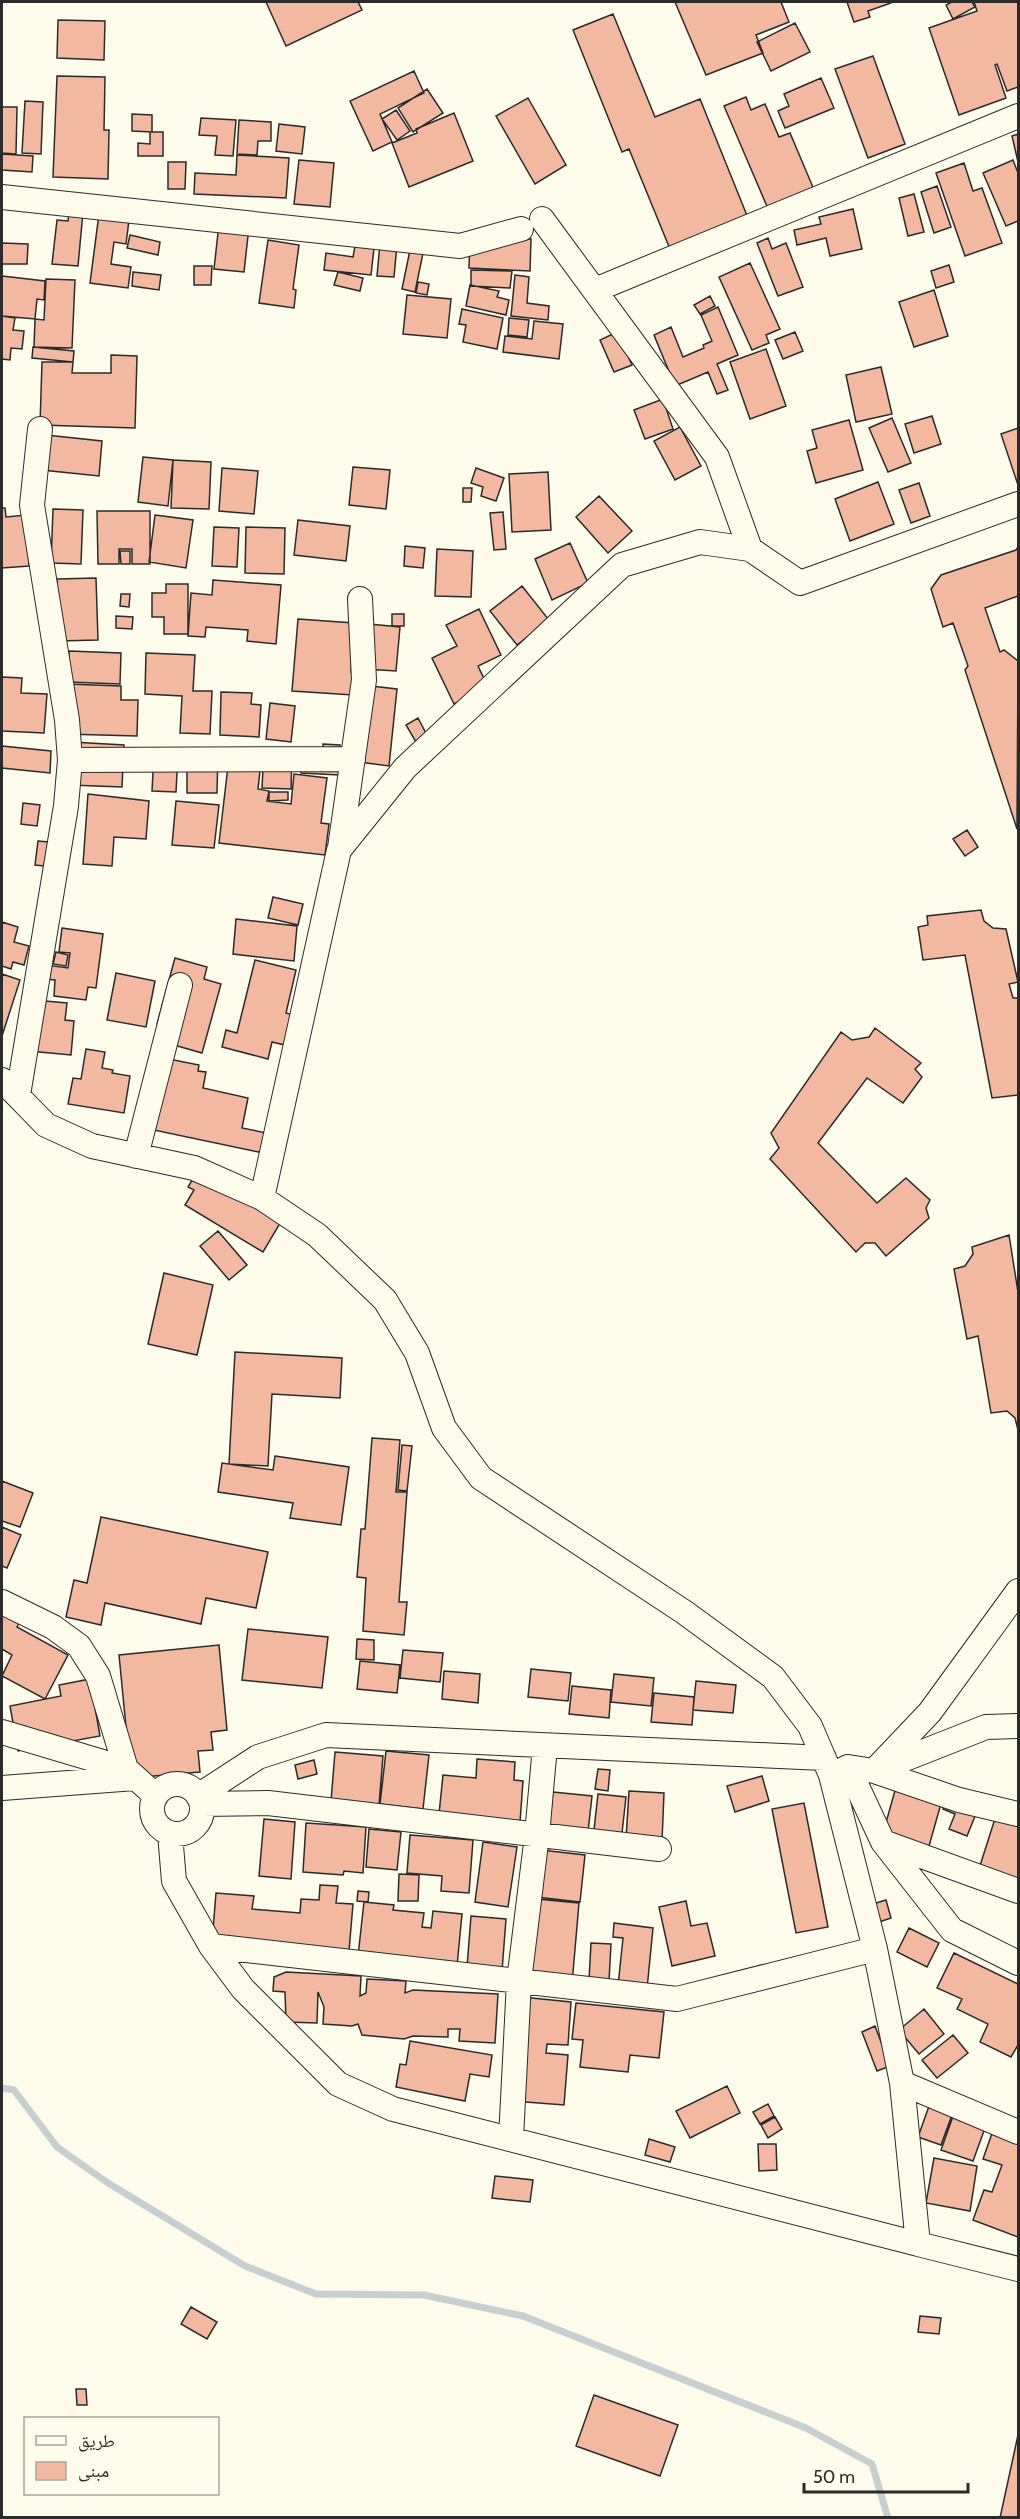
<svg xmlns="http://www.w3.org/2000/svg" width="1020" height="2519" font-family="Cabin,'Noto Naskh Arabic',sans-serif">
	<rect width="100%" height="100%" fill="#fdfbea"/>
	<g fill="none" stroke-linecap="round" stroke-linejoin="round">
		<path stroke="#c7d0d0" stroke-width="7" d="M 2,2088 L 14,2090 L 57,2147 L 108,2183 L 245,2266 L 316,2294 L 424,2295 L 523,2316 L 806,2428 L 872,2464 L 888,2518"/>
	</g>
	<path fill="#f2b8a0" stroke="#2b2b2b" stroke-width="1.5" d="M 266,2 L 358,2 L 362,10 L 286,46 Z
		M 675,2 L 781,2 L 789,22 L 756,35 L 763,53 L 706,75 Z
		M 847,2 L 891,2 L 891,3 L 868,11 L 870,17 L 854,22 Z
		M 952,2 L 972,2 L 975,7 L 953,19 L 946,5 Z
		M 974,2 L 1018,2 L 1018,87 L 1007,91 L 997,64 L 995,65 L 1006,98 L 959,115 L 929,28 L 977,11 Z
		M 613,14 L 655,117 L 700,99 L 748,218 L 670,249 L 629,149 L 622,152 L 573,30 Z
		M 58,20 L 105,21 L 104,60 L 57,58 Z
		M 795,23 L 810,52 L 771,71 L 757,42 Z
		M 873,56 L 905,144 L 868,158 L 835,69 Z
		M 414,71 L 424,93 L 380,114 L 392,142 L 373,151 L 350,101 Z
		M 57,76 L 105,77 L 104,130 L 109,130 L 108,179 L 53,177 Z
		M 821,78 L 834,108 L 785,128 L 778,111 L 789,106 L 784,94 Z
		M 427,89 L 443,113 L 413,132 L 398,108 Z
		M 746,97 L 751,110 L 765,104 L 779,137 L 790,133 L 815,192 L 769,211 L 724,106 Z
		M 528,98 L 566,165 L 535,184 L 496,116 Z
		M 25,101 L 43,102 L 41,154 L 22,153 Z
		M 2,107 L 17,107 L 16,154 L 2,153 Z
		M 396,110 L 410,131 L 397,140 L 382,119 Z
		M 454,113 L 473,161 L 409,187 L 392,143 L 417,133 L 416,129 Z
		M 132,114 L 152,115 L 152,132 L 132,131 Z
		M 201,118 L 236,120 L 233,156 L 215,155 L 217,136 L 199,135 Z
		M 239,120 L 271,122 L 271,141 L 258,141 L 257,155 L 237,154 Z
		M 279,124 L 305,127 L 302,154 L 276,151 Z
		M 150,132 L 163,132 L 163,156 L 138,156 L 138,143 L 150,144 Z
		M 1018,134 L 1018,162 L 1012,136 Z
		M 2,154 L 33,156 L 32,172 L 2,170 Z
		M 237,155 L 289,158 L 286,198 L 194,194 L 195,173 L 236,175 Z
		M 299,160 L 334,163 L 330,207 L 294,204 Z
		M 1013,160 L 1018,173 L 1018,221 L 1006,226 L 983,173 Z
		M 168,162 L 186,162 L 185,189 L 168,189 Z
		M 964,163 L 973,191 L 982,188 L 1002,243 L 965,256 L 936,173 Z
		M 937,186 L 951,227 L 934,233 L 921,192 Z
		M 914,194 L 924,232 L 908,236 L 899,198 Z
		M 853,209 L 862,249 L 830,256 L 826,238 L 797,245 L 794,230 L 821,224 L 819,217 Z
		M 69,211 L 83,212 L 78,266 L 52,264 L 57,220 L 68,221 Z
		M 99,214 L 129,220 L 126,244 L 114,242 L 111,264 L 131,267 L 128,288 L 90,283 Z
		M 220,215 L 250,218 L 244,272 L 214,269 Z
		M 381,233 L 398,234 L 394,277 L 377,276 Z
		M 130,235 L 160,242 L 158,255 L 127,248 Z
		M 470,237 L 531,239 L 530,271 L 469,268 Z
		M 768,238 L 772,249 L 786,243 L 803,287 L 778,296 L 757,243 Z
		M 268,240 L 299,245 L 293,289 L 296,290 L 294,308 L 259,303 Z
		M 2,243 L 28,244 L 27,264 L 2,264 L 2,270 Z
		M 355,246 L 374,248 L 371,275 L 324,270 L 326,253 L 353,257 Z
		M 410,250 L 423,253 L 415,292 L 402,289 Z
		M 750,263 L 780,329 L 766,335 L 769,343 L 752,350 L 719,277 Z
		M 949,265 L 954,282 L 936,288 L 931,271 Z
		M 194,266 L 212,266 L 211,285 L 194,285 Z
		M 471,270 L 512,271 L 510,288 L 471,286 Z
		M 133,272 L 161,275 L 159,290 L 132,286 Z
		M 338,272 L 363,278 L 360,291 L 334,285 Z
		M 515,275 L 529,277 L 527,303 L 549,306 L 548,320 L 511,316 Z
		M 2,276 L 45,281 L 44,300 L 37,299 L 35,319 L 2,316 Z
		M 46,279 L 75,280 L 72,348 L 34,347 L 35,319 L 44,320 Z
		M 418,282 L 429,284 L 427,295 L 416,293 Z
		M 470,285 L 499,291 L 497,297 L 509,300 L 506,315 L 466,306 Z
		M 934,290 L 948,336 L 914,347 L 899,302 Z
		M 407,295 L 451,299 L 447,338 L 403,334 Z
		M 710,296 L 715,306 L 700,314 L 694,305 Z
		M 718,307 L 738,355 L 717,364 L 728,390 L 717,394 L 708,372 L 675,386 L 654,335 L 671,327 L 683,357 L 704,348 L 703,345 L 712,341 L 701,315 Z
		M 462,309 L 503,318 L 497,349 L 463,342 L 466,325 L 459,324 Z
		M 2,316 L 15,318 L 13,330 L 24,331 L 22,349 L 11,348 L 10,360 L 2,359 Z
		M 509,318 L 529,320 L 527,337 L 508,335 Z
		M 534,321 L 563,324 L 559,359 L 503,352 L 505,336 L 532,339 Z
		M 617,332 L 632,365 L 614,372 L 600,340 Z
		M 795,332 L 803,351 L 783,359 L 775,340 Z
		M 33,347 L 74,351 L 73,362 L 32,358 Z
		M 766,349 L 786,406 L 750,419 L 730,362 Z
		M 111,355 L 137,356 L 135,428 L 40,425 L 42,362 L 73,362 L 72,373 L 111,373 Z
		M 881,367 L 892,414 L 856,422 L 846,375 Z
		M 663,399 L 673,429 L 645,439 L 634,410 Z
		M 932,416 L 941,444 L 914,453 L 905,424 Z
		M 892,418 L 911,463 L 888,472 L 869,428 Z
		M 849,420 L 863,470 L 816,483 L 807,451 L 817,448 L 812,430 Z
		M 680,427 L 701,466 L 675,480 L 654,441 Z
		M 1018,428 L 1018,485 L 1001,434 Z
		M 46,435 L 102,441 L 99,476 L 42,470 Z
		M 143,457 L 173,460 L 168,506 L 138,502 Z
		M 173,460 L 211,462 L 209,509 L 171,508 Z
		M 353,467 L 390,470 L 386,509 L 349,505 Z
		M 222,468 L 258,471 L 254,514 L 219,511 Z
		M 476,468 L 504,478 L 496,501 L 481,496 L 483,487 L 471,483 Z
		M 548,472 L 551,530 L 512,532 L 509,474 Z
		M 878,482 L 894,524 L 850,541 L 835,499 Z
		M 919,483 L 930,516 L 911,523 L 899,490 Z
		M 463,488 L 472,488 L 471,502 L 463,502 Z
		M 599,496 L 632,531 L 608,553 L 576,517 Z
		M 2,508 L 5,508 L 6,517 L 26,515 L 29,566 L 2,568 Z
		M 53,509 L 83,510 L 81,564 L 51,563 Z
		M 97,511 L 150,511 L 150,564 L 132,564 L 132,549 L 119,549 L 119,564 L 98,564 Z
		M 503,512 L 506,549 L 494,550 L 490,513 Z
		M 155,515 L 193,520 L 186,568 L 149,562 Z
		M 298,520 L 350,526 L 346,561 L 294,555 Z
		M 214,527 L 239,528 L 237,567 L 212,566 Z
		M 246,527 L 285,528 L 284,574 L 245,573 Z
		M 570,543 L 588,583 L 552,600 L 535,559 Z
		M 405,546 L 425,548 L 423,568 L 404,566 Z
		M 1018,547 L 1018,596 L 985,608 L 1000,652 L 1004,650 L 1018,661 L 1017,829 L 965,670 L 968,666 L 953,623 L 943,627 L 931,589 L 941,575 L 1016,550 Z
		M 437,549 L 473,551 L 471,597 L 435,596 Z
		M 120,551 L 130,551 L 130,564 L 121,564 Z
		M 96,578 L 98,640 L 58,641 L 57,579 Z
		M 213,580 L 281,585 L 276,644 L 247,641 L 248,630 L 206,627 L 205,637 L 188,636 L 191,593 L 212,595 Z
		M 166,584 L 188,584 L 188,634 L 164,634 L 164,617 L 152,617 L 152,593 L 166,593 Z
		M 522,586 L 549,620 L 517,645 L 490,611 Z
		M 121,594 L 130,594 L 129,607 L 120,606 Z
		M 479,609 L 501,655 L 478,666 L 488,687 L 454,704 L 432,658 L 457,646 L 446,625 Z
		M 392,614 L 404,614 L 404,626 L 392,626 Z
		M 116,616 L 133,617 L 132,629 L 116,628 Z
		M 298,619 L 354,623 L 351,672 L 355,672 L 353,695 L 292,691 Z
		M 369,624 L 400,627 L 396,671 L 365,669 Z
		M 69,651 L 121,653 L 120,684 L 68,682 Z
		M 146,653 L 195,655 L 193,691 L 212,691 L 210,734 L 180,733 L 182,696 L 145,694 Z
		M 2,677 L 22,678 L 21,693 L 47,694 L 44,733 L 2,731 Z
		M 66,684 L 121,686 L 121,700 L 138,700 L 137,736 L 65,734 Z
		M 362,685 L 397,689 L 389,766 L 359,762 Z
		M 221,692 L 252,693 L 251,704 L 261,705 L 259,737 L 220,735 Z
		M 270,703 L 295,706 L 291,742 L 266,739 Z
		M 418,718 L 430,741 L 419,747 L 406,725 Z
		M 72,742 L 124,745 L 122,787 L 70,785 Z
		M 323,744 L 340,745 L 339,775 L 301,773 L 303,750 L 323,751 Z
		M 2,746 L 51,751 L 50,773 L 2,768 Z
		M 230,749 L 262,753 L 258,789 L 269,791 L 267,801 L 291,804 L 294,774 L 327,778 L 321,823 L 329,824 L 325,855 L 219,843 Z
		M 264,750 L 292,751 L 291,789 L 262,788 Z
		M 187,752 L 218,752 L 217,793 L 187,793 Z
		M 154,753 L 178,754 L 176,792 L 152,791 Z
		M 269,792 L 288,792 L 288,800 L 269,801 Z
		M 88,794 L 149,801 L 146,839 L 114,837 L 112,866 L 83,864 Z
		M 176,801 L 219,805 L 214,848 L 172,845 Z
		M 23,803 L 40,805 L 37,826 L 21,824 Z
		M 967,830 L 978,847 L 965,856 L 953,839 Z
		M 38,841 L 48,842 L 44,866 L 35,865 Z
		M 273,897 L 303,904 L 298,925 L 268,918 Z
		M 981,910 L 984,921 L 993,928 L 1006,929 L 1018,982 L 1009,984 L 1013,998 L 1018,998 L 1018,1095 L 992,1098 L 965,955 L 923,960 L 918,927 L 928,925 L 927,916 Z
		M 236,919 L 297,926 L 294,961 L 233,954 Z
		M 2,922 L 18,927 L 14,942 L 29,946 L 24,965 L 13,962 L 11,969 L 2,966 Z
		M 62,928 L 103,934 L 96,988 L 88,987 L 86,1000 L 54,996 L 55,980 L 45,979 L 46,965 L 68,968 L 70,953 L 59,952 Z
		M 56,952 L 68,955 L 66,966 L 53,964 Z
		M 175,958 L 207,967 L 204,979 L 221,984 L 202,1053 L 160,1041 L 165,1026 L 157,1024 Z
		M 255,960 L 296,970 L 286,1013 L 293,1015 L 285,1045 L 272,1042 L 268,1059 L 222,1047 L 226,1030 L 237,1033 Z
		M 116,973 L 155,981 L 146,1027 L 107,1020 Z
		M 2,974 L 20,980 L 2,1036 Z
		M 34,1000 L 67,1003 L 65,1020 L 74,1021 L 71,1055 L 29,1051 Z
		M 875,1028 L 921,1063 L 915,1069 L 922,1077 L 903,1103 L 867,1078 L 818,1143 L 877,1203 L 906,1178 L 930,1200 L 926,1208 L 929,1218 L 886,1256 L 875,1243 L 865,1243 L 856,1252 L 770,1159 L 779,1148 L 771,1133 L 841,1032 L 852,1040 L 869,1037 Z
		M 86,1049 L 105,1052 L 102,1068 L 113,1070 L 112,1073 L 130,1076 L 124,1113 L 68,1104 L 73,1078 L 81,1079 Z
		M 164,1058 L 199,1065 L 198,1071 L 206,1072 L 203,1088 L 248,1098 L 242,1128 L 267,1133 L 263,1153 L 149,1129 Z
		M 204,1160 L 282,1220 L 263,1252 L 185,1205 L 194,1190 L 188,1187 Z
		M 218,1231 L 247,1265 L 229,1280 L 200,1246 Z
		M 1009,1235 L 1018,1292 L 1018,1430 L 1015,1418 L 1007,1411 L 991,1413 L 978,1336 L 967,1339 L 954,1269 L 965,1266 L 973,1254 L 972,1247 Z
		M 164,1273 L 213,1285 L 197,1355 L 148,1344 Z
		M 235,1352 L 342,1358 L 340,1398 L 272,1394 L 268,1466 L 229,1464 Z
		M 372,1438 L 400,1440 L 396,1492 L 407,1492 L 399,1602 L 407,1602 L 404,1635 L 363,1631 L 366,1578 L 357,1577 L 361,1529 L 365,1529 Z
		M 402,1445 L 412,1446 L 407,1491 L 398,1490 Z
		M 275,1456 L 349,1467 L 341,1525 L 290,1518 L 293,1503 L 218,1492 L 222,1463 L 273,1470 Z
		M 2,1481 L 33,1493 L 20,1527 L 2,1521 Z
		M 101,1517 L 268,1552 L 256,1608 L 206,1598 L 201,1624 L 105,1603 L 101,1625 L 66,1617 L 74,1580 L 87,1583 Z
		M 2,1527 L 21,1535 L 7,1568 L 2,1566 Z
		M 2,1610 L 21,1620 L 17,1627 L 68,1655 L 45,1699 L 2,1676 L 12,1655 L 2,1649 Z
		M 248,1629 L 328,1637 L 322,1688 L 242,1680 Z
		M 357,1639 L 374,1640 L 374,1660 L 356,1659 Z
		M 219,1645 L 227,1730 L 211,1732 L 213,1750 L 198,1751 L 200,1772 L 131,1778 L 119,1655 Z
		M 403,1650 L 443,1653 L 440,1682 L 400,1678 Z
		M 360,1661 L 400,1665 L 397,1693 L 357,1689 Z
		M 531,1669 L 571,1673 L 568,1701 L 528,1697 Z
		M 444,1671 L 480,1674 L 478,1703 L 442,1699 Z
		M 614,1674 L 654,1678 L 651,1706 L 611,1702 Z
		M 90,1679 L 100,1736 L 18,1751 L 10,1706 L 61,1696 L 59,1685 Z
		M 696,1681 L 736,1685 L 733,1713 L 693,1710 Z
		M 572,1686 L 611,1690 L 609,1718 L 569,1714 Z
		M 654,1693 L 694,1697 L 692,1725 L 651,1722 Z
		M 386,1751 L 429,1755 L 423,1809 L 380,1804 Z
		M 335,1752 L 383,1756 L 379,1805 L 331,1801 Z
		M 477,1759 L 515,1762 L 514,1780 L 523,1781 L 520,1822 L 439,1814 L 443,1775 L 476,1778 Z
		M 314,1760 L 317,1774 L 298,1779 L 295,1765 Z
		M 598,1769 L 610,1770 L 608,1791 L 595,1789 Z
		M 900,1773 L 946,1786 L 929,1846 L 883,1833 Z
		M 762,1776 L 769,1801 L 735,1812 L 727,1786 Z
		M 951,1787 L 982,1799 L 967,1836 L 949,1829 L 955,1814 L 943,1809 Z
		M 629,1791 L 664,1793 L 662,1841 L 626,1839 Z
		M 553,1792 L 592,1796 L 588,1832 L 549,1828 Z
		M 598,1794 L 626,1797 L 622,1833 L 594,1830 Z
		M 804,1803 L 828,1927 L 796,1933 L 772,1809 Z
		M 999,1806 L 1018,1813 L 1018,1884 L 978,1872 Z
		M 264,1819 L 295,1822 L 291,1879 L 259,1876 Z
		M 306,1823 L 366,1827 L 363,1873 L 344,1871 L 343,1875 L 303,1872 Z
		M 369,1829 L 401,1832 L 397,1870 L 366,1867 Z
		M 410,1835 L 473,1840 L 469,1893 L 441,1891 L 442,1876 L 407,1873 Z
		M 483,1842 L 517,1847 L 508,1907 L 475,1902 Z
		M 541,1850 L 585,1855 L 580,1902 L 536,1897 Z
		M 399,1874 L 419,1875 L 418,1901 L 398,1901 Z
		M 320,1885 L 338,1886 L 336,1903 L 353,1904 L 349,1951 L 212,1942 L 216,1893 L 254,1896 L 252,1909 L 300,1913 L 301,1899 L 319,1900 Z
		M 358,1891 L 369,1892 L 368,1902 L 357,1901 Z
		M 537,1899 L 579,1903 L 572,1984 L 530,1980 Z
		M 886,1900 L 891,1918 L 879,1922 L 873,1904 Z
		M 686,1901 L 691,1926 L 707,1923 L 715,1956 L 672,1966 L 659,1907 Z
		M 364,1902 L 394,1905 L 393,1910 L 424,1913 L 422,1927 L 431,1928 L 433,1911 L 462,1914 L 457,1966 L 358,1956 Z
		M 471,1916 L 506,1919 L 502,1971 L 467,1967 Z
		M 614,1923 L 653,1928 L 647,1989 L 618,1986 L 623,1938 L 613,1937 Z
		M 909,1928 L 939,1943 L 927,1967 L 897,1952 Z
		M 591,1943 L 611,1944 L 609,1981 L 589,1980 Z
		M 954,1953 L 1018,1984 L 1018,2045 L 1011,2057 L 980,2042 L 988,2024 L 957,2009 L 962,1999 L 937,1988 Z
		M 286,1972 L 361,1976 L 360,1996 L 366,1993 L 367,1979 L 406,1981 L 405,1993 L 413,1990 L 498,1994 L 495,2043 L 459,2041 L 460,2029 L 448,2029 L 448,2037 L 413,2036 L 404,2039 L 362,2035 L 358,2024 L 352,2026 L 323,2024 L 324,2007 L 318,1992 L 317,2023 L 286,2022 L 285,1992 L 273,1991 L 274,1977 Z
		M 522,1997 L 571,2002 L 568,2045 L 547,2044 L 546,2053 L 568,2055 L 564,2105 L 513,2101 Z
		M 576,2003 L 664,2012 L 659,2058 L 630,2055 L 628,2072 L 580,2067 L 583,2040 L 572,2039 Z
		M 924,2009 L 944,2034 L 919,2054 L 899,2030 Z
		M 875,2026 L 890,2066 L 877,2071 L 862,2032 Z
		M 953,2035 L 968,2053 L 937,2078 L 922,2060 Z
		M 410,2041 L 492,2055 L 489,2077 L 470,2074 L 465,2101 L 396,2087 L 400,2064 L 406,2065 Z
		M 727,2086 L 740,2113 L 690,2138 L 676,2111 Z
		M 933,2095 L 956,2104 L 941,2145 L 918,2137 Z
		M 768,2104 L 774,2116 L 760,2124 L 753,2112 Z
		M 957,2105 L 989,2117 L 973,2161 L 941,2150 Z
		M 775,2117 L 782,2129 L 768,2138 L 761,2125 Z
		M 996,2122 L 1018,2130 L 1018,2237 L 973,2220 L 984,2190 L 992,2192 L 1002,2165 L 983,2159 Z
		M 649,2139 L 675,2147 L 670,2162 L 645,2155 Z
		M 758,2144 L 776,2144 L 777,2170 L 759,2171 Z
		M 934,2158 L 977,2166 L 970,2211 L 926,2203 Z
		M 495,2176 L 533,2180 L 530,2202 L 492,2198 Z
		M 191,2307 L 217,2322 L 207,2339 L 181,2324 Z
		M 920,2316 L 941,2318 L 939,2334 L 918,2332 Z
		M 76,2389 L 86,2389 L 87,2405 L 77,2405 Z
		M 594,2395 L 678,2425 L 660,2476 L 576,2446 Z
		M 1018,2435 L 1018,2518 L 1000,2518 Z"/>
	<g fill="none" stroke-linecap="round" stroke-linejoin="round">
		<defs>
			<path id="minor" d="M 2,197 L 460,246 L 521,229
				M 542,219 L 717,457 L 750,549
				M 595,290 L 1018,116
				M 70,760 L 353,759
				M 340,848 L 364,680 L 360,599
				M 2,1080 L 46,1125 L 92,1146 L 194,1168 L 262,1198 L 317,1235 L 385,1300 L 417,1353 L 444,1428 L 481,1478 L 684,1612 L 773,1677 L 810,1726 L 831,1775 L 875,1949 L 902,2083 L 918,2244 L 1018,2269
				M 18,1095 L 66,806 L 70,760 L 67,720 L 32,505 L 40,429
				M 136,1156 L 180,985
				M 262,1198 L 339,850 L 405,768 L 622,565 L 700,542 L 750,549 L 800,583 L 1018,504
				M 2,1602 L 53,1627 L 79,1646 L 98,1676 L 126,1769 L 156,1796
				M 2,1732 L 126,1769
				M 848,1767 L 883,1842 L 952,1930 L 1018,1963
				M 882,1768 L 986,1727 L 1018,1726
				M 874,1771 L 959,1800 L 1018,1814
				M 831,1775 L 848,1767 L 874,1771 L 930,1712 L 1018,1591
				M152 1809a25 25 0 1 1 50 0a25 25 0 1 1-50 0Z
				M 2,1788 L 135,1778
				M 198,1796 L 258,1757 L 326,1735 L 824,1758
				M 202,1804 L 268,1803 L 659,1849
				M 170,1834 L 174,1881 L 211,1946 L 243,1989 L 338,2084 L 393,2109 L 918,2244
				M 883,1842 L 1018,1891
				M 211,1946 L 677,1999 L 875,1949
				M 902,2083 L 1018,2132
				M 511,2139 L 519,1981 L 537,1835 L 545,1746"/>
		</defs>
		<use href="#minor" stroke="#2b2b2b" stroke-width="26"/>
		<use href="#minor" stroke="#fdfbea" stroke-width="24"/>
	</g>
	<rect width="1020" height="2519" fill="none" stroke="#2b2b2b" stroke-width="6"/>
	<rect x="24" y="2417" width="195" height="78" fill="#fdfbea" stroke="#a9a89e" stroke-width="1.5"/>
	<rect x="36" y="2436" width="30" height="9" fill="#fdfbea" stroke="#a9a89e" stroke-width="1.5"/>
	<text x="78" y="2447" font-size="18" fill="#2b2b2b">طريق</text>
	<rect x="36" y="2462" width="30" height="18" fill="#f2b8a0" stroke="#a9a89e" stroke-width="1.5"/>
	<text x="78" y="2477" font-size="18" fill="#2b2b2b">مبنى</text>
	<path d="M804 2483v9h164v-9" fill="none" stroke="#2b2b2b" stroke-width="3"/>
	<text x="813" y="2483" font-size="18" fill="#2b2b2b" stroke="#fdfbea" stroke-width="4.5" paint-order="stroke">50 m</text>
</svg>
